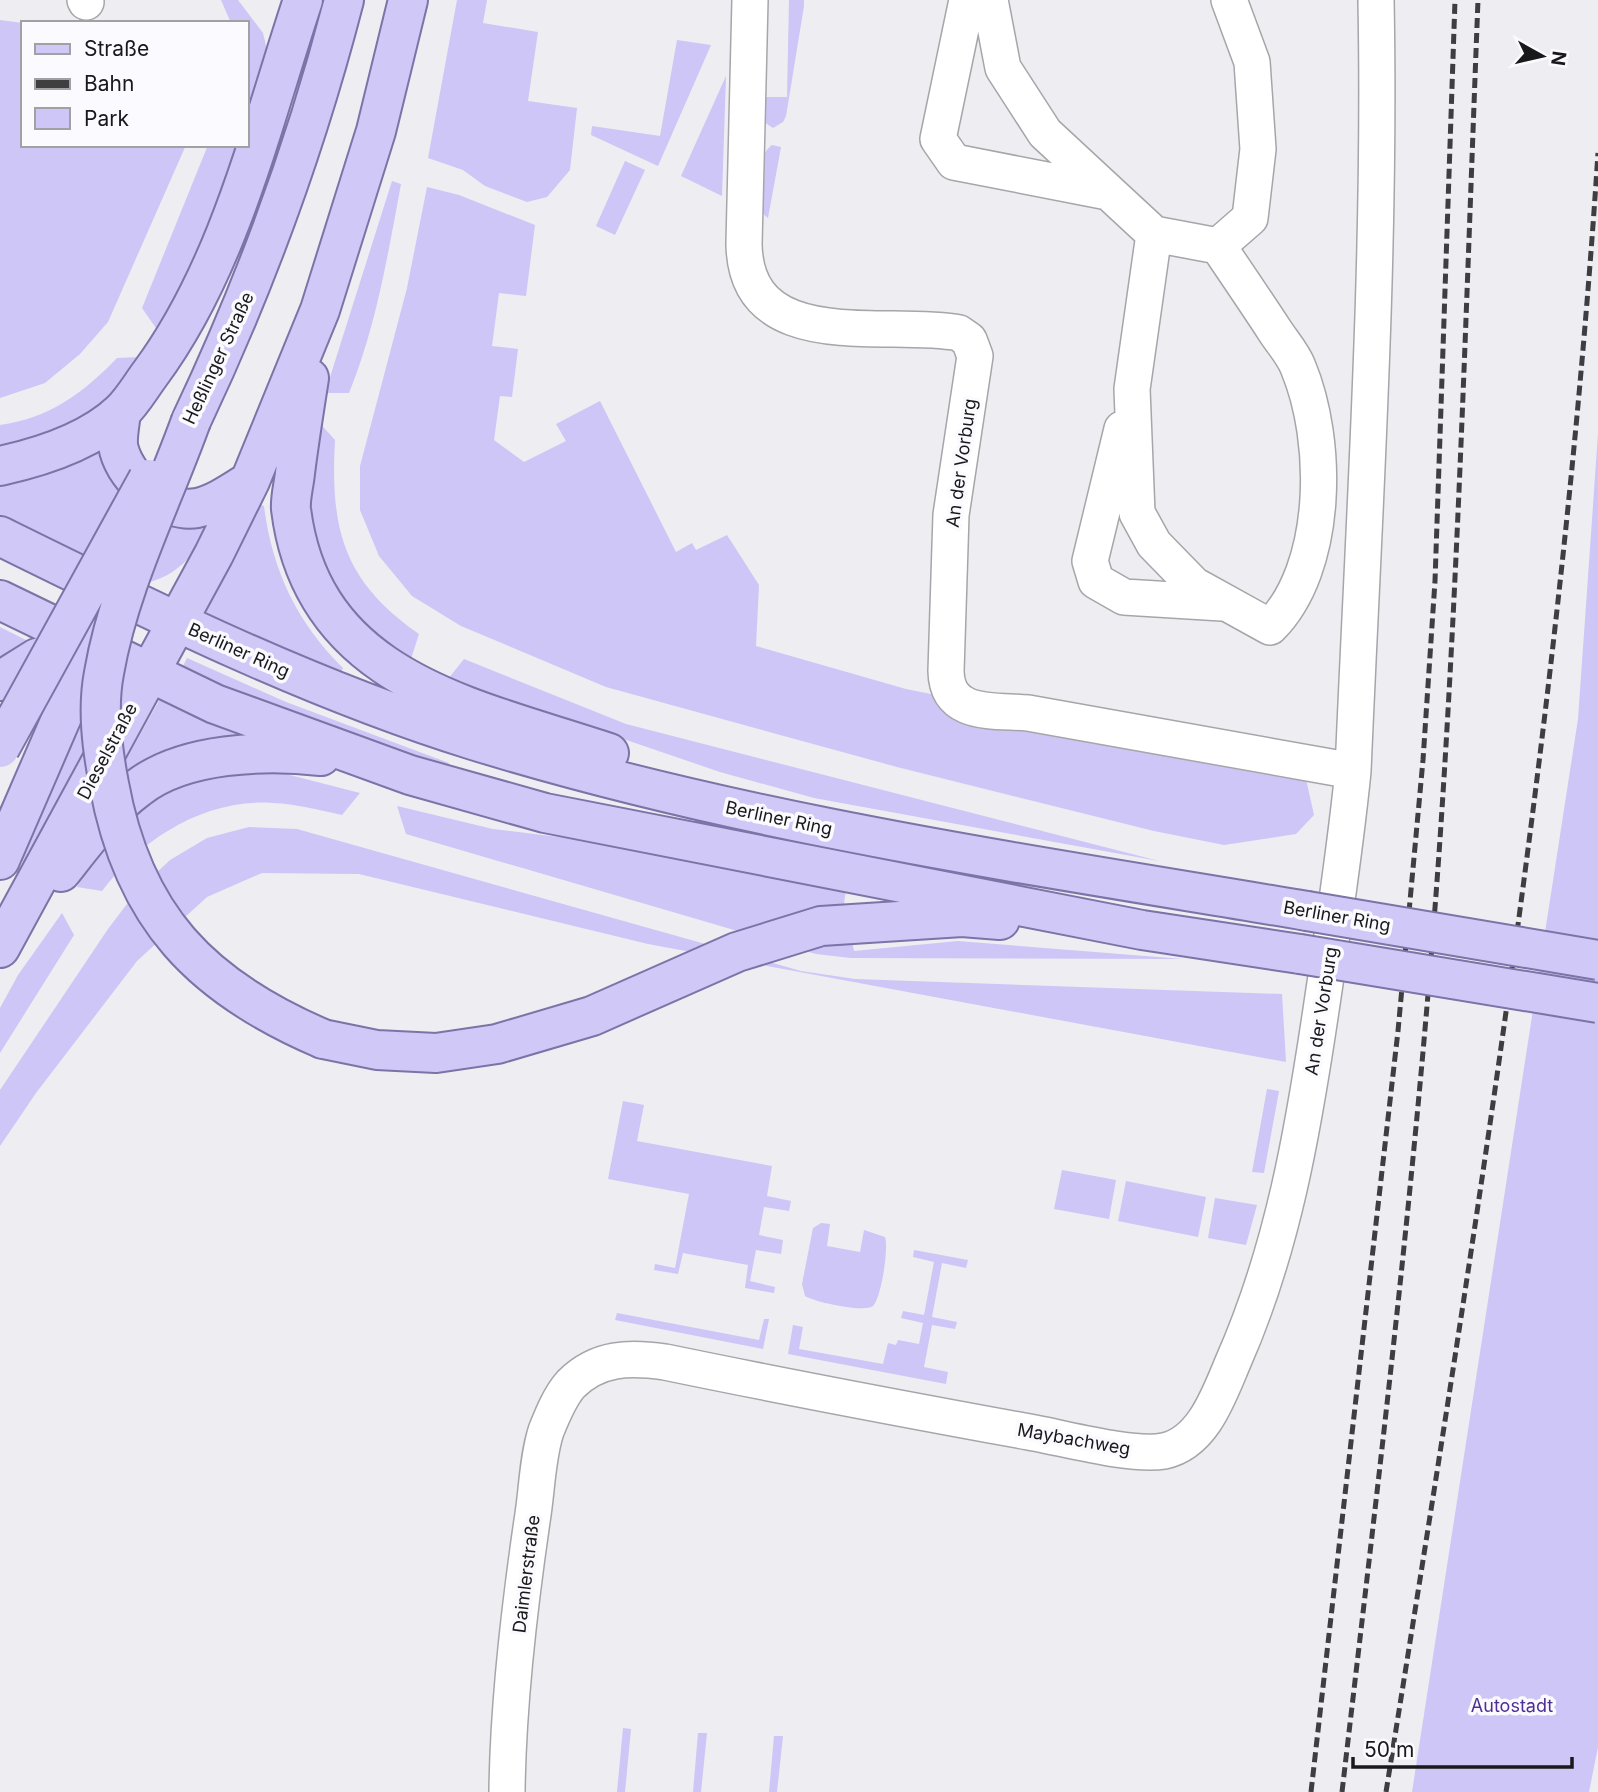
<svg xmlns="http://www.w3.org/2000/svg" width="1598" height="1792" font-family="Inter,sans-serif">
	<rect width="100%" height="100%" fill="#ededf2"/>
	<path fill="#cdc6f7" d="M 221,0 L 238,0 L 263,33 L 268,54 L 247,124 L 247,23 L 231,23 Z
		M 457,0 L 487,0 L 483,23 L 538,32 L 528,101 L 577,108 L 570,170 L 547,197 L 527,202 L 485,186 L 463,170 L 428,158 Z
		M 789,0 L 804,0 L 804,6 L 786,116 L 783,122 L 773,128 L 764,122 L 764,97 L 787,97 Z
		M 0,20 L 23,23 L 23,145 L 186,145 L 108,322 L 80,354 L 45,383 L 0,398 Z
		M 677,40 L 711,45 L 658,166 L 591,135 L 592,126 L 660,136 Z
		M 726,76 L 722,196 L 681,176 Z
		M 208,145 L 240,145 L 198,261 L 158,331 L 142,308 Z
		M 772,145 L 781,147 L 768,218 L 760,211 C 760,190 754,158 772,145 Z
		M 625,161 L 645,170 L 615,235 L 596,226 Z
		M 392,181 L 401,184 C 388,254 376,327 349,393 L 325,393 Z
		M 427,187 L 459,195 L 535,225 L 526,296 L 499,293 L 492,346 L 518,349 L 512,397 L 500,396 L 494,440 L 524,462 L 566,441 L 556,424 L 600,401 L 676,552 L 692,543 L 696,550 L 727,535 L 759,585 L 756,646 L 906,689 L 1304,770 L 1314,815 L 1296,834 L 1224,845 L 1154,831 L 897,767 L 606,687 L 461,626 L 412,596 L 379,556 L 360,510 L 360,466 L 407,288 Z
		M 140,357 C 129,371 119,389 105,400 C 75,426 39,439 0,447 L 0,425 C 50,418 83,393 117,358 Z
		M 316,419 L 335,440 C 330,529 343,581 419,634 L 410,662 L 376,639 L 343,600 L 319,556 L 307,513 Z
		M 1598,434 L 1598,1747 L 1589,1792 L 1412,1792 L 1578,719 Z
		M 110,448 L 220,510 C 202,545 181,579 139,584 L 0,517 L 0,476 L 80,452 Z
		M 259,504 L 264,506 C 272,570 297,623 343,668 L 340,674 L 205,614 Z
		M 0,627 L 30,642 L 0,662 Z
		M 187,658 L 286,702 L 449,763 L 447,769 L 180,672 Z
		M 464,659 L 626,724 L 1159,861 L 814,798 L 720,772 L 448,679 Z
		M 95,670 L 127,683 L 27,864 L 17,859 Z
		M 161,697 L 250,734 L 106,796 Z
		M 246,769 L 282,773 L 360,793 L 342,815 C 319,810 296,804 273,803 C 205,798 141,839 102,891 L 77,887 L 104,839 L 155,795 L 202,774 Z
		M 397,806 L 493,829 L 599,842 L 846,888 L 844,904 L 854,951 L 958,941 L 1183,959 L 851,958 L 816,954 L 406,834 Z
		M 249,827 L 297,829 L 801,971 L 855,979 L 1282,994 L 1286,1062 L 648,944 L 359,874 L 262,873 L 207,897 L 137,961 L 36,1093 L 0,1146 L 0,1090 L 108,929 L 136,892 L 170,860 L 207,838 Z
		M 62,913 L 74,935 L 0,1053 L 0,1008 L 18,975 Z
		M 1267,1089 L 1279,1091 L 1264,1173 L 1252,1172 Z
		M 623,1101 L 644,1105 L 637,1141 L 772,1166 L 767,1196 L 791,1201 L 789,1211 L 764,1207 L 759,1235 L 783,1240 L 781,1254 L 756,1250 L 750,1281 L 775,1287 L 774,1293 L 745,1288 L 748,1265 L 683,1253 L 678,1274 L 654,1270 L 655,1264 L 675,1268 L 689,1194 L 608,1179 Z
		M 1062,1170 L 1116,1180 L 1109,1219 L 1054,1209 Z
		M 1126,1181 L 1206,1197 L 1198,1237 L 1118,1221 Z
		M 1215,1198 L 1257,1205 L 1246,1245 L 1208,1238 Z
		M 821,1223 L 830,1224 L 827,1246 L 860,1252 L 864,1230 L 885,1237 C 889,1247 881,1299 873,1306 C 865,1313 814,1302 805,1296 L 802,1284 L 812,1233 L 813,1228 Z
		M 914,1250 L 968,1260 L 966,1268 L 942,1263 L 932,1317 L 957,1322 L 955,1329 L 932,1325 L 924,1367 L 948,1372 L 946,1384 L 788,1354 L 793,1325 L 803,1327 L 799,1349 L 883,1364 L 888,1343 L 896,1345 L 898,1340 L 919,1344 L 923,1323 L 901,1318 L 903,1311 L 924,1315 L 934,1262 L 913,1257 Z
		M 617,1313 L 759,1340 L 764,1319 L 769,1319 L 763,1349 L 615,1320 Z
		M 623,1728 L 631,1729 L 625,1792 L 617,1792 Z
		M 698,1733 L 707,1733 L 701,1792 L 693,1792 Z
		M 774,1736 L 783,1736 L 777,1792 L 769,1792 Z"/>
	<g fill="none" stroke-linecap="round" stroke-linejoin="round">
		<defs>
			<path id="minor" d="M 85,0 L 86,2
				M 750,0 L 744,244 C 746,357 886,319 959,333 L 969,340 L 975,356 L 951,515 L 946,671 C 947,717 993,710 1028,713 L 1353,771
				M 967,0 L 938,139 L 954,162 L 1108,192
				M 990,0 L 1003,68 L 1045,133 L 1154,234 L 1132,389 L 1137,513 L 1154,544 L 1194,585 L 1270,627 C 1329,568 1329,441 1298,367 C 1293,354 1282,342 1275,331 C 1256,302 1237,274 1218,246 L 1250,218 L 1258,149 L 1252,62 L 1229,0
				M 1154,234 L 1218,246
				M 1122,429 L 1090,561 L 1096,581 L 1124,597 L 1222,603
				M 507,1792 C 508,1702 519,1610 532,1521 C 537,1492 537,1459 546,1431 C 552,1416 560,1396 571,1384 C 598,1357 630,1357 665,1362 C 786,1387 908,1410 1029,1432 C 1064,1438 1132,1457 1164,1451 C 1203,1443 1219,1395 1233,1362 C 1283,1249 1303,1131 1321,1010 C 1333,930 1345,851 1353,771 C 1364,514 1381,257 1376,0"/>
			<path id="major" d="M 309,378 C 304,410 299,441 295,473 C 294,484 290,498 291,509 C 312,681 472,707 609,753
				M 121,412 C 120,423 116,440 119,450 C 127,480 165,514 197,508 C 216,504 234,491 250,481
				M 191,421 C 256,284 306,147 344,0
				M 0,466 C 41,457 89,442 121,412 C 132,402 141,386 150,374 C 230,266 261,126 303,0
				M 0,536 C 154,612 309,689 473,740 C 745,824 1027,864 1307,911
				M 0,600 L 215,704 L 410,775 L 545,813 L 1142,930 L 1300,954
				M 0,681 L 37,658 L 72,649
				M 0,860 L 64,712 L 81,654 L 80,626
				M 61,872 C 84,843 108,810 138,788 C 184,752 265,750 321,756
				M 0,948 L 214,554 L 250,481 L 320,310 L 376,131 L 408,0
				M 323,1039 L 377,1050 L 436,1053 L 497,1044 L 592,1016 L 737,952 L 821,926 L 962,917 L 1000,920"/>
		</defs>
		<use href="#minor" stroke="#a6a6aa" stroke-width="38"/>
		<use href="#major" stroke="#7c73a6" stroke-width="42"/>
		<use href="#minor" stroke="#fff" stroke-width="35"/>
		<use href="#major" stroke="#d0c8f7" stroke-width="38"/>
		<path stroke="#3e3d40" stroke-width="5" stroke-dasharray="10 5" stroke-linecap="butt" d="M 1311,1792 L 1398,1031 L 1423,760 L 1435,581 L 1455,0
			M 1342,1792 C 1379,1475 1418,1158 1440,839 C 1459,560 1467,280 1478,0
			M 1386,1792 C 1473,1248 1562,704 1598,153"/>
		<defs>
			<path id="major-bridge" d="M 191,421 C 161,504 119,586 104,673 C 97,709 102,748 109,784 C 133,917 201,987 323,1039
				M 0,748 L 148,479
				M 1307,911 L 1598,960
				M 1300,954 L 1598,1003"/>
		</defs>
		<use href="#major-bridge" stroke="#7c73a6" stroke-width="42" stroke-linecap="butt"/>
		<use href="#major-bridge" stroke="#d0c8f7" stroke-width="38"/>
	</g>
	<g text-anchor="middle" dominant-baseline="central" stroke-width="7" stroke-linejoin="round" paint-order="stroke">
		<g font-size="18" fill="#19181a" stroke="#fbfaff">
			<text transform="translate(218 358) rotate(-65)">Heßlinger Straße</text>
			<text transform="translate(961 463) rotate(-82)">An der Vorburg</text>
			<text transform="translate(239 650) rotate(24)">Berliner Ring</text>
			<text transform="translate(107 751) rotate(-62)">Dieselstraße</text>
			<text transform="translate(779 818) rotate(12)">Berliner Ring</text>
			<text transform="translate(1337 916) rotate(10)">Berliner Ring</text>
			<text transform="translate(1321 1011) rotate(-81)">An der Vorburg</text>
			<text transform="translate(1074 1439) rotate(10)">Maybachweg</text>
			<text transform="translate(526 1574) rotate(-83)">Daimlerstraße</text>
		</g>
		<g font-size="18" fill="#4d2f93" stroke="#fbfaff">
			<text x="1512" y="1705">Autostadt</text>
		</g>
	</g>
	<rect x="21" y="21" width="228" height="126" fill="#fbfaff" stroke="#a1a0a3" stroke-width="2"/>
	<rect x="35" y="44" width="35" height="10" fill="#d0c8f7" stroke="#a1a0a3" stroke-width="2"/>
	<text x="84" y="56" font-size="21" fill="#19181a">Straße</text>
	<rect x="35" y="79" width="35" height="10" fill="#3e3d40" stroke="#a1a0a3" stroke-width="2"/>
	<text x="84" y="91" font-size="21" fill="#19181a">Bahn</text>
	<rect x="35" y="108" width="35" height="21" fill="#cdc6f7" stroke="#a1a0a3" stroke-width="2"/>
	<text x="84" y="126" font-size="21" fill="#19181a">Park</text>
	<g transform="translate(1542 56) rotate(98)" stroke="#fbfaff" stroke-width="5" paint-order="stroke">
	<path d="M0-5L12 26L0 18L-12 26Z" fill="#19181a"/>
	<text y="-10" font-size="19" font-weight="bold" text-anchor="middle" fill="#19181a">N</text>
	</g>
	<path d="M1353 1757v10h219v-10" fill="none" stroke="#19181a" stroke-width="3.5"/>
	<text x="1364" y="1757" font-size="21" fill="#19181a" stroke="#fbfaff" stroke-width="5" paint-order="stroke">50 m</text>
</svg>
